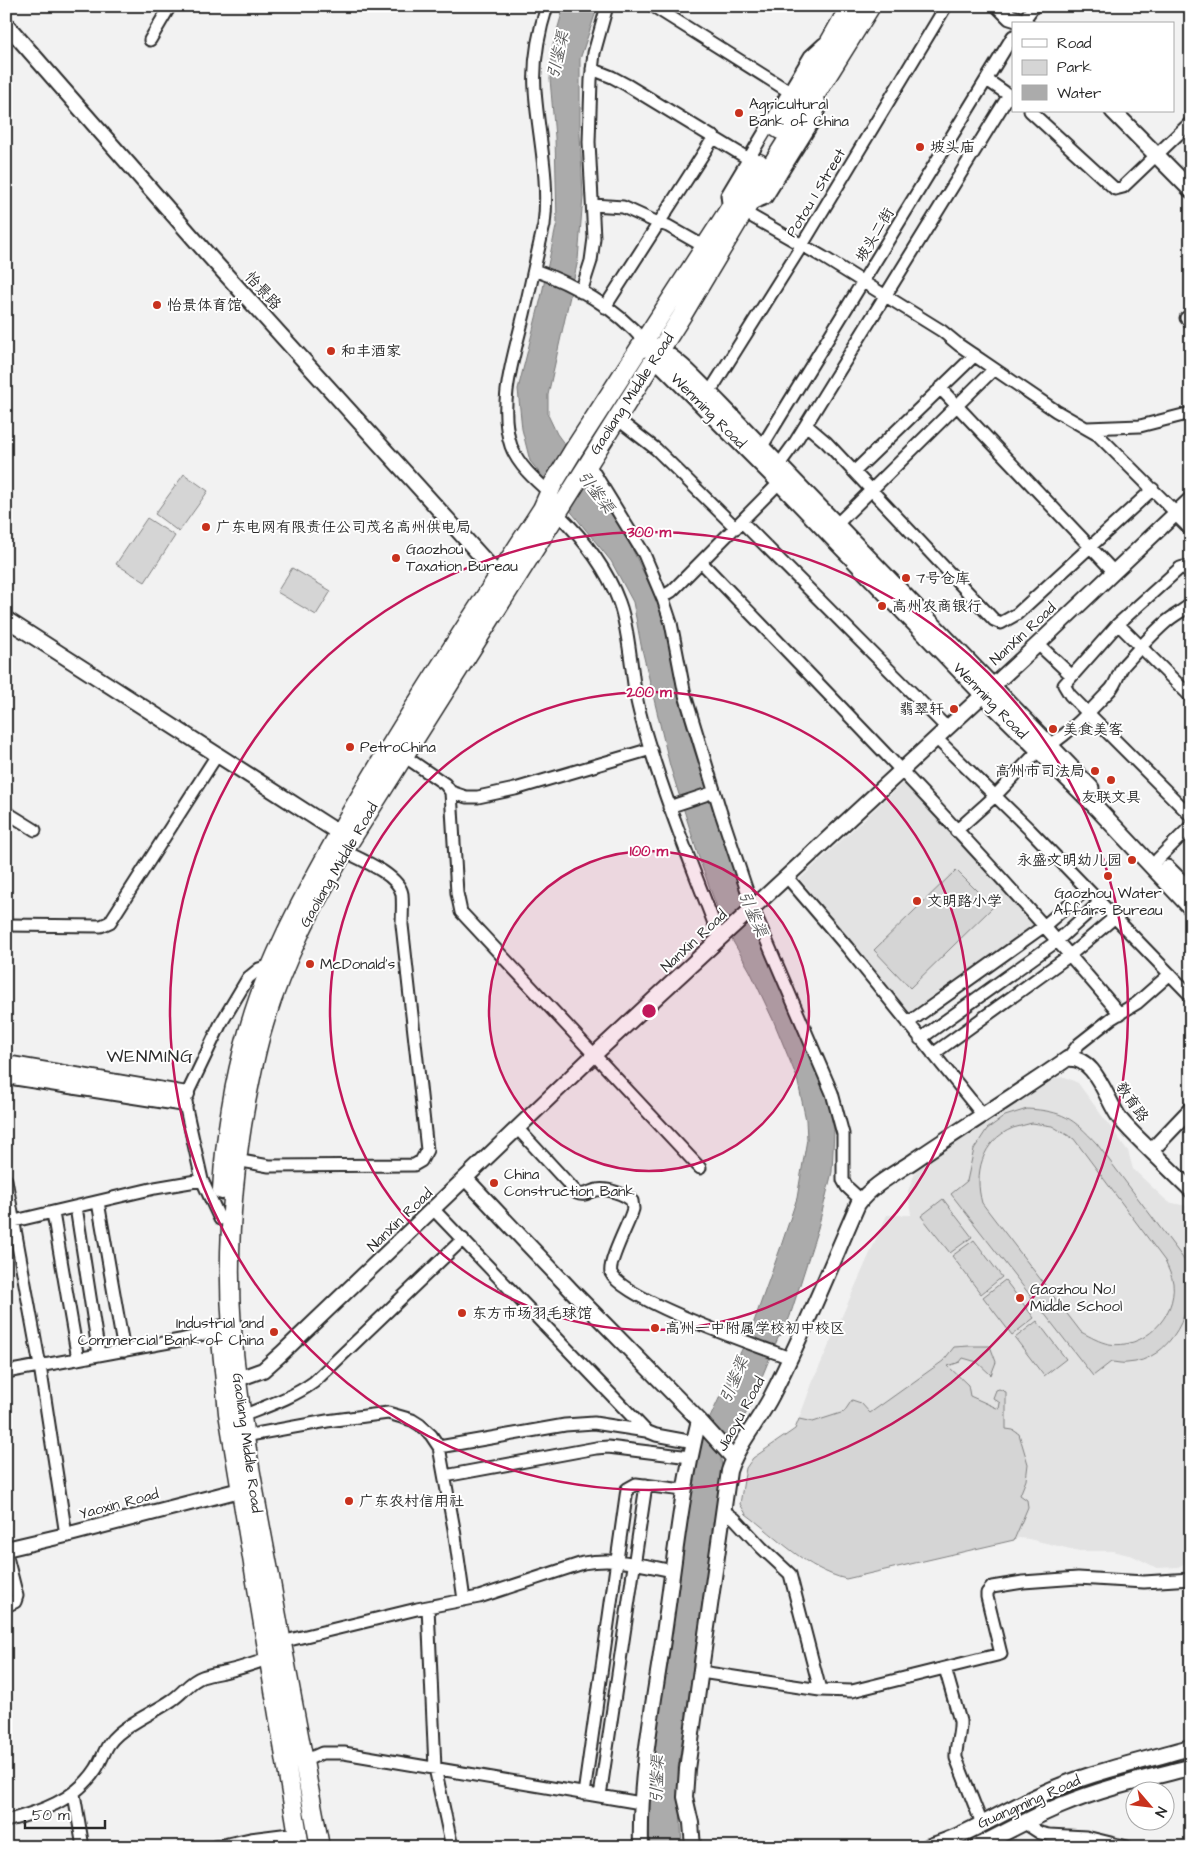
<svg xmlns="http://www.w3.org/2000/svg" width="1197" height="1853" font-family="'Architects Daughter','LXGW WenKai TC',sans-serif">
	<rect width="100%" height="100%" fill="#f2f2f2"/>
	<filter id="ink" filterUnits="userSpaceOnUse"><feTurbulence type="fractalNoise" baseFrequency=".02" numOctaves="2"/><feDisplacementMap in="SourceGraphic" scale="10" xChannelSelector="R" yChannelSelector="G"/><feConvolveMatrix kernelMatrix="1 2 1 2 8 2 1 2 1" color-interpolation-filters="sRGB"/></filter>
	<g filter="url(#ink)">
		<path fill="#e3e3e3" d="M 906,780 L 1035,923 L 975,970 L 912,1015 L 800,879 Z
			M 1065,1077 L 1078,1083 L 1128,1151 L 1133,1169 L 1168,1202 L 1191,1207 L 1191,1560 L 1178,1567 L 1157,1568 L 1133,1556 L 1112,1551 L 1079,1551 L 1029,1539 L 1019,1538 L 846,1579 L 831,1575 L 810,1564 L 746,1514 L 740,1504 L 746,1468 L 753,1458 L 795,1429 L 813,1381 L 887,1215 L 911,1215 L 908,1191 L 916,1171 L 993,1117 L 1056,1078 Z"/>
		<path fill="#d5d5d5" stroke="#808080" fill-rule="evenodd" d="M 184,474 L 208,491 L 179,532 L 155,514 Z
			M 147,518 L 175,536 L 145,582 L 116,564 Z
			M 292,568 L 331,591 L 316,615 L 277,592 Z
			M 956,870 L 993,907 L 910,988 L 874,950 Z
			M 1027,1109 C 1063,1111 1073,1118 1097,1144 L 1180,1254 C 1183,1258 1186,1263 1188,1268 C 1197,1308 1171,1361 1127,1363 C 1122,1364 1116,1362 1111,1362 L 1093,1376 L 951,1194 L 967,1181 L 974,1149 L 987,1129 L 1005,1116 ZM 1032,1123 L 1052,1126 L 1074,1139 L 1165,1261 C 1168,1268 1172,1276 1173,1283 C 1177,1317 1143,1350 1109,1344 C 1099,1342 1091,1337 1081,1332 L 982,1203 C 974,1174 981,1141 1013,1128 C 1019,1126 1026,1125 1032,1123 Z
			M 943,1199 L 972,1237 L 950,1253 L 921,1216 Z
			M 974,1240 L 1002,1277 L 981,1294 L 952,1256 Z
			M 1005,1280 L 1034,1318 L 1012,1335 L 983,1297 Z
			M 1037,1321 L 1066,1359 L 1044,1376 L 1015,1338 Z
			M 969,1346 L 990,1346 L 996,1362 L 991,1375 L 977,1362 L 963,1358 L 960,1362 L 948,1366 L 968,1385 L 970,1396 L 999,1409 L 1000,1403 L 993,1398 L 996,1390 L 999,1389 L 1006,1392 L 1006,1429 L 1013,1430 L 1019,1434 L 1028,1464 L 1026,1480 L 1020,1495 L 1027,1500 L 1028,1507 L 1014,1540 L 846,1579 C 806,1569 778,1538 746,1514 L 740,1504 L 746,1468 L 753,1458 L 795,1429 L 799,1419 L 813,1422 L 844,1412 L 852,1400 L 861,1403 L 870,1413 L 943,1361 L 954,1347 Z"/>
		<path fill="#ababab" stroke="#787878" d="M 564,6 L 598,6 L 580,59 L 580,135 L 583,196 L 578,260 L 548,395 L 548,415 L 557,434 L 603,497 L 626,536 L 663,613 L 679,699 L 694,750 L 728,846 L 826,1091 L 834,1130 L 832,1172 L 818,1228 L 790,1316 L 783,1333 L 778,1338 L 749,1408 L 721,1459 L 722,1469 L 678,1768 L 682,1847 L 650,1847 L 647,1795 L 687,1503 L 701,1437 L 751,1330 L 780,1249 L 797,1198 L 807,1139 L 806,1120 L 797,1078 L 774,1022 L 750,971 L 723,924 L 700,861 L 670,766 L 641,645 L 633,602 L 611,561 L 530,461 L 522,429 L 518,389 L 541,298 L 557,222 L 555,137 L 550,79 L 553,45 Z"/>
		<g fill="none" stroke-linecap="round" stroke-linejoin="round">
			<defs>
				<path id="minor" d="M 547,6 C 538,34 533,61 535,90 C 538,135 550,179 544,225 C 537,254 531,284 524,314 C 514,356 497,404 511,446 C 518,465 535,480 550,493
					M 653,6 L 793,94
					M 1021,24 L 1034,6
					M 150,40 L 170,6
					M 592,69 L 612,77 L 627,85 L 752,161
					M 987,80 L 1013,98
					M 1030,111 L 1115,189 L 1123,187 L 1191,122
					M 593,205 L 623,207 L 656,222 L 668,226 L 705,247
					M 748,205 L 766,198 L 814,121 C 819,111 823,104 816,94
					M 729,211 L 727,195 L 810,56 L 823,44
					M 744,212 L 823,257 L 942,331 L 959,345 L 1056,411 L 1098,435 L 1176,513
					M 534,270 C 574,284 616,308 644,341
					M 581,292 L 591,261 L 594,238 L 589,142 L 591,80 L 594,53 L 607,6
					M 605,307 L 714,137
					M 1186,318 L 1191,323
					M 940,388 L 1113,571
					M 709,393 L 802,245 L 946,6
					M 616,418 L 656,449 L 736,528
					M 806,425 L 826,442 L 994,620 L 1001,623 L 1017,614 L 1153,489
					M 1087,428 L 1140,426 L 1191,413
					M 761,448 L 1013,36
					M 588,463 L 644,554 L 663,599 L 671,623 L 685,695 L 720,810 L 753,909 L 832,1093 L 843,1134 L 843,1180 L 847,1187 L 861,1200
					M 778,466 L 794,444 L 1009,95
					M 855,471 L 975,355
					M 557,513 C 583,538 606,567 619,602 C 628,626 631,665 635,691 C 639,713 646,736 653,757 C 672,819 697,878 720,939
					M 742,522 L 947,728
					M 836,525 L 994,369
					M 701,562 C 844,710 988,857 1120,1014
					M 1191,573 L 1183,567 L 1180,568 L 1118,624 L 1064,685 L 1070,695 L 1191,816
					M 662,597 L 672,591 L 779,483
					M 1118,624 L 1191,697
					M 1038,644 L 1071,675
					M 936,738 L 1030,830 L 1191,996
					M 1050,745 C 1073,730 1092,709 1111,689 C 1117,682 1118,673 1124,665 C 1137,651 1151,635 1166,622 C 1174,615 1183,611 1191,604
					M 404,756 L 445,784 L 451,792 L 457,893 L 461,912 L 700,1168
					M 451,792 L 466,797 L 478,797 L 515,789 L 651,749
					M 669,807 L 714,792
					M 6,812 L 35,830
					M 956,831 L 995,796 L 1039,750
					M 1158,859 L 1191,826
					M 787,877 L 847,947 L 982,1114
					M 6,925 L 101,926 L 110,922 L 217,755
					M 908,1023 L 1044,926 L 1087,889
					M 920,1039 L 1057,941 L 1100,902
					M 933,1054 L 1070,955 L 1115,917
					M 1067,1059 L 1079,1044 L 1112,1018 L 1137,1003 L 1170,974
					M 518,1129 L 577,1193 C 585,1197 589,1191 597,1190 C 607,1188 625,1194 632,1201 L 633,1209 L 631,1215 C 627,1226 608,1263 611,1273 C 623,1300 758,1346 790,1358
					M 236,1160 L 269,1166 L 414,1165 L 421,1161 L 427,1150 L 402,925 C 402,915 403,904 402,894 C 399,875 360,859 344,851
					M 6,1180 L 40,1366 L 66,1535
					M 98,1202 L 124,1351
					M 76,1207 L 99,1355
					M 434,1210 L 646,1431 L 656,1435 L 694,1442
					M 53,1213 L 78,1359
					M 220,1219 L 202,1180 L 185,1104 L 187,1094 L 220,1025 L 248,978 L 259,969 L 272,965
					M 6,1223 L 155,1188 L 202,1180
					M 6,1372 L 180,1340 L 220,1330
					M 242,1416 C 267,1406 292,1398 314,1382 L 463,1239
					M 245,1436 L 327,1421 L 388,1413 L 412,1420 L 420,1425 L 431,1435 L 439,1447 L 454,1529 L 464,1600
					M 439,1447 L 565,1425 L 594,1423 L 646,1431
					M 445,1476 L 596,1448 L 608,1447 L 690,1457
					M 724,1511 L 735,1519 L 762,1548 L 790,1574 L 820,1690
					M 6,1553 L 17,1596 L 15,1602 L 6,1606
					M 428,1607 L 435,1768 L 452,1847
					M 281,1642 L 417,1609 L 479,1597 L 583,1563 C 614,1557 643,1565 673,1571
					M 945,1668 L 960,1721 C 961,1734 955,1746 956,1758 L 982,1824
					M 701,1672 L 820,1690 L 852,1691 L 1001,1654 L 987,1597 L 987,1593 L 992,1587 L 1023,1582 L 1078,1578 L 1144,1582 L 1191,1579
					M 304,1761 L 322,1753 L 344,1753 L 641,1803
					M 74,1794 L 83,1847
					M 584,1794 L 627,1489 L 636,1484 L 683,1490
					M 600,1796 L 646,1485
					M 6,1821 C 40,1812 76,1800 96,1769 C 105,1755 104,1746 118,1734 C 134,1720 155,1712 172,1700 C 183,1693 190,1681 202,1677 C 211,1674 220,1673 228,1671 C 242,1668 255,1663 268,1659
					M 1023,1822 L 1040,1833 L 1049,1835 L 1086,1837 L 1127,1847
					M 214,1847 L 250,1839 L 298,1833"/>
				<path id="tertiary" d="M 6,24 L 210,257 L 499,576
					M 1176,513 L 1191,528
					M 6,619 L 339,833
					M 6,1063 L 187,1094
					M 6,1076 L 185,1104
					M 1151,1151 L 1191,1190
					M 466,1179 L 572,1291 L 699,1420 L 734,1459
					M 238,1379 L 263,1370 L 281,1354 L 595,1054 L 1038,644 L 1191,499
					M 6,1549 L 66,1535 L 240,1490
					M 641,1847 C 639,1778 653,1708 663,1640 C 674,1566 681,1492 699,1420
					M 693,1847 L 691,1823 L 685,1797 L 687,1769 L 729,1471 C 738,1444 759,1421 772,1395 C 804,1333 830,1268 858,1204 C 872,1185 896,1173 915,1160 C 965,1126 1017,1094 1067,1059 C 1096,1055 1106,1101 1121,1120 C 1130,1131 1141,1141 1151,1151 L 1191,1109"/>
				<path id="secondary" d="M 999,6 L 1010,17 L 1023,21 L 1026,24
					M 1113,111 L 1191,190
					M 652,345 C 679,359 700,384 721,405 L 1091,788
					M 649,348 L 655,358 L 773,476 L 983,695 L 1095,806 L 1191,908
					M 1167,868 L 1191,892
					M 928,1847 C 968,1835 1004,1811 1042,1794 C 1089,1772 1141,1762 1191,1747
					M 976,1847 C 1005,1833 1032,1817 1062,1805 C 1103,1788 1148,1778 1191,1767"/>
				<path id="primary" d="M 787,117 L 850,6
					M 769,123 L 780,130
					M 222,1190 C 225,1137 233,1084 248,1032 C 266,966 300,903 333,844 C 397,729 471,619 542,509 L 553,484 L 573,451 L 759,163
					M 220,1329 L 228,1413 L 300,1847
					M 320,1847 C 303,1755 285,1663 269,1571 C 254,1491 238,1411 232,1329 C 226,1251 232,1179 246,1102 C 251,1078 255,1054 262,1031 C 281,964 314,902 349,843 L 683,314 L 776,158 L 871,6"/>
			</defs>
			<use href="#minor" stroke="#2b2b2b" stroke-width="15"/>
			<use href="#tertiary" stroke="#2b2b2b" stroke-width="18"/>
			<use href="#secondary" stroke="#2b2b2b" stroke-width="19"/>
			<use href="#primary" stroke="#2b2b2b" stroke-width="21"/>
			<use href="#minor" stroke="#fff" stroke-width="11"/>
			<use href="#tertiary" stroke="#fff" stroke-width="14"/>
			<use href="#secondary" stroke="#fff" stroke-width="15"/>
			<use href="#primary" stroke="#fff" stroke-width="18"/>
		</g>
	</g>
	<circle cx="649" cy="1011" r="160" fill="#c2185b" fill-opacity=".12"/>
	<g fill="none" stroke="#c2185b" stroke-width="2.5">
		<circle cx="649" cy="1011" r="160"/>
		<circle cx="649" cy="1011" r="319"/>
		<circle cx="649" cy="1011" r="479"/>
	</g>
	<g fill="#c8321e" stroke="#fff" stroke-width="2">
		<circle cx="739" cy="113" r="5"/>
		<circle cx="920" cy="147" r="5"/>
		<circle cx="157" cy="305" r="5"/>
		<circle cx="331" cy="351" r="5"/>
		<circle cx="206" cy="527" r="5"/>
		<circle cx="396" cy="558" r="5"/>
		<circle cx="906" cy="578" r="5"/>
		<circle cx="882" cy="606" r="5"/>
		<circle cx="954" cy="709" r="5"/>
		<circle cx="1053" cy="729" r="5"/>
		<circle cx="350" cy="747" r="5"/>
		<circle cx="1095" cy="771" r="5"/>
		<circle cx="1111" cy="780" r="5"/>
		<circle cx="1132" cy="860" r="5"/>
		<circle cx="1108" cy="876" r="5"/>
		<circle cx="917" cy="901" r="5"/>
		<circle cx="310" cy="964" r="5"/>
		<circle cx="494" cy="1183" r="5"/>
		<circle cx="1020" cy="1298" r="5"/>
		<circle cx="462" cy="1313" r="5"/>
		<circle cx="655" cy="1328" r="5"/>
		<circle cx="274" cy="1332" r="5"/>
		<circle cx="349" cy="1501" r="5"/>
	</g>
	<g text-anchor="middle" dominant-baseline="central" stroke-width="4" stroke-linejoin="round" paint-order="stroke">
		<g font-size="15" fill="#2b2b2b" stroke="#fff" text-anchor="start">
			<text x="749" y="104">Agricultural<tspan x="749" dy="17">Bank of China</tspan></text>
			<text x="930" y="147">坡头庙</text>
			<text x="167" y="305">怡景体育馆</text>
			<text x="341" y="351">和丰酒家</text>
			<text x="216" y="527">广东电网有限责任公司茂名高州供电局</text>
			<text x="406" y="549">Gaozhou<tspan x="406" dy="17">Taxation Bureau</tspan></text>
			<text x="916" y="578">7号仓库</text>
			<text x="892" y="606">高州农商银行</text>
			<text x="944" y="709" text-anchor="end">翡翠轩</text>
			<text x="1063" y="729">美食美客</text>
			<text x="360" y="747">PetroChina</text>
			<text x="1085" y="771" text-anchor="end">高州市司法局</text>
			<text x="1111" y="797" text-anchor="middle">友联文具</text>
			<text x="1122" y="860" text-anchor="end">永盛文明幼儿园</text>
			<text x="1108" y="893" text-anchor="middle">Gaozhou Water<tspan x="1108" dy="17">Affairs Bureau</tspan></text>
			<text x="927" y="901">文明路小学</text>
			<text x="320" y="964">McDonald's</text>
			<text x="504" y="1174">China<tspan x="504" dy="17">Construction Bank</tspan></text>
			<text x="1030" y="1289">Gaozhou No.1<tspan x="1030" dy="17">Middle School</tspan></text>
			<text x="472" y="1313">东方市场羽毛球馆</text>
			<text x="264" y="1323" text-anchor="end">Industrial and<tspan x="264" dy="17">Commercial Bank of China</tspan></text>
			<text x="665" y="1328">高州一中附属学校初中校区</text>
			<text x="359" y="1501">广东农村信用社</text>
		</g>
		<g font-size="15" fill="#2b2b2b" stroke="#fff">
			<text transform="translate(816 193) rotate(-59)">Potou 1 Street</text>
			<text transform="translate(875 235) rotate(-59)">坡头二街</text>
			<text transform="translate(263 291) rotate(48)">怡景路</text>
			<text transform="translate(632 394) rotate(-57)">Gaoliang Middle Road</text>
			<text transform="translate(708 411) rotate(45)">Wenming Road</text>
			<text transform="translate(1023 634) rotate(-43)">NanXin Road</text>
			<text transform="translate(990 701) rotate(46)">Wenming Road</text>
			<text transform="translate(339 865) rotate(-60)">Gaoliang Middle Road</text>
			<text transform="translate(694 941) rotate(-43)">NanXin Road</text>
			<text transform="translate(1132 1102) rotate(55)">教育路</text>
			<text transform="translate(400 1220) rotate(-44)">NanXin Road</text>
			<text transform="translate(741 1414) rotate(-61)">Jiaoyu Road</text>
			<text transform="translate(247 1443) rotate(82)">Gaoliang Middle Road</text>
			<text transform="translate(119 1504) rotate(-15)">Yaoxin Road</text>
			<text transform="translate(1029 1802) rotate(-24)">Guangming Road</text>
		</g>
		<g font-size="16" font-style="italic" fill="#585858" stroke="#fff">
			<text transform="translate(558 55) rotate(-77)">引鉴渠</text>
			<text transform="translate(596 492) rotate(53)">引鉴渠</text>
			<text transform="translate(753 914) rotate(67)">引鉴渠</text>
			<text transform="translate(734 1380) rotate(-67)">引鉴渠</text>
			<text transform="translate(657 1779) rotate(-88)">引鉴渠</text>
		</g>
		<g font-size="18" letter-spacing="1" fill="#2b2b2b" stroke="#fff">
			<text x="150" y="1056">WENMING</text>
		</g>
	</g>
	<circle cx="649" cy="1011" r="8" fill="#c2185b" stroke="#fff" stroke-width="2.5"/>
	<g font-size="15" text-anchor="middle" font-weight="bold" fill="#c2185b" stroke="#fff" stroke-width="4" stroke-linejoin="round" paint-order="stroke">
		<text x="649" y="537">300 m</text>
		<text x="649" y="697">200 m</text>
		<text x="649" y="856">100 m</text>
	</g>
	<rect width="1197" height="1853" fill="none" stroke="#fff" stroke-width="25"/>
	<rect x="12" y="12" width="1172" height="1828" fill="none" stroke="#2b2b2b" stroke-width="2" filter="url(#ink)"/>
	<rect x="1012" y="22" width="162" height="90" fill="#ffffff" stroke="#aaaaaa"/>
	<rect x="1022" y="39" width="25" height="8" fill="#ffffff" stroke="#aaaaaa"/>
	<text x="1057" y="48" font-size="15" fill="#2b2b2b">Road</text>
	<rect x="1022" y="60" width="25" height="15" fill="#d5d5d5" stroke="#aaaaaa"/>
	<text x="1057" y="72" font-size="15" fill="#2b2b2b">Park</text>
	<rect x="1022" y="85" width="25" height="15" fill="#ababab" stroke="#aaaaaa"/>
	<text x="1057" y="98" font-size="15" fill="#2b2b2b">Water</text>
	<g transform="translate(1150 1806) rotate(118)"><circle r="24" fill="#ffffff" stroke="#aaaaaa"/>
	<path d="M0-4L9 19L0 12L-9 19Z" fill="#c8321e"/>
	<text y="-8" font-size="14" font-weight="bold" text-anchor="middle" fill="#2b2b2b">N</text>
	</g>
	<path d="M25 1820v8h80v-8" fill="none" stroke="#2b2b2b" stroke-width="2.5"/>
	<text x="32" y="1820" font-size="15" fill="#2b2b2b" stroke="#ffffff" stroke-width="4" paint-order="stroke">50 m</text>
</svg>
